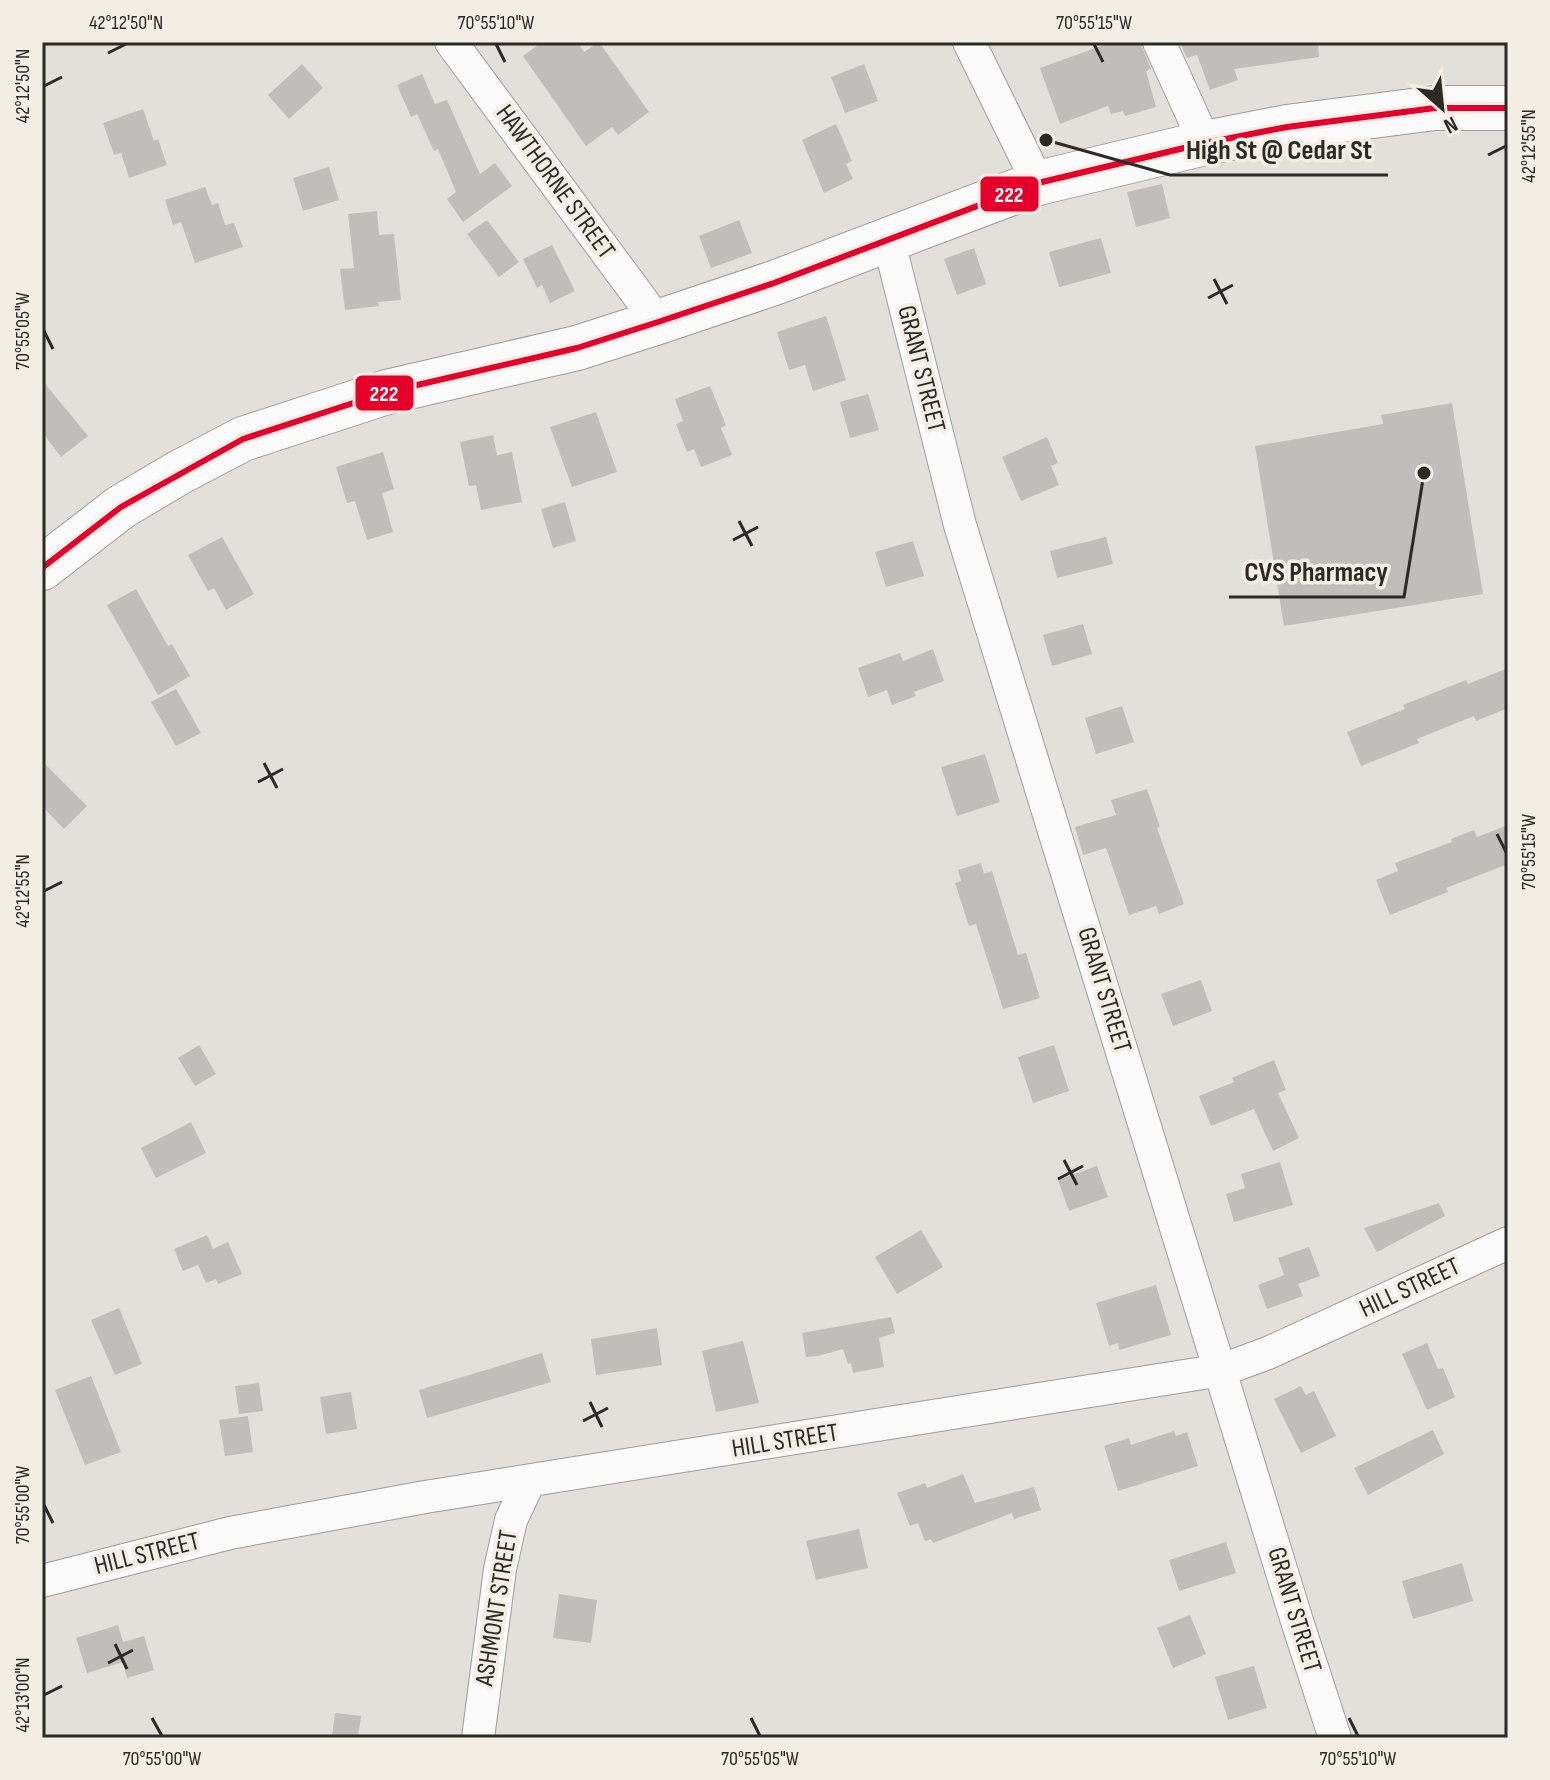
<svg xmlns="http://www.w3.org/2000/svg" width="1550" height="1780" font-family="'Sofia Sans Condensed',sans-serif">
	<rect width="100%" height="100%" fill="#e1e0db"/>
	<path fill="#c0bebb" d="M 542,42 L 577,42 L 584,52 L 599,42 L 649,112 L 618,135 L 612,127 L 586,146 L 523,56 Z
		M 1112,42 L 1140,42 L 1151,69 L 1146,71 L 1156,107 L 1125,116 L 1123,111 L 1111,114 L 1108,106 L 1060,124 L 1040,68 Z
		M 1180,42 L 1318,42 L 1319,57 L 1234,69 L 1238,80 L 1210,90 L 1197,55 L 1187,58 Z
		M 302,64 L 323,88 L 289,119 L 268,95 Z
		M 864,64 L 878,101 L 845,113 L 831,77 Z
		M 422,74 L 435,104 L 447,100 L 480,174 L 495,163 L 512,186 L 463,222 L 447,199 L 456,192 L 438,149 L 434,151 L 417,114 L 411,117 L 397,85 Z
		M 143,109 L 154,141 L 158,139 L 167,165 L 129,178 L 121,153 L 114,155 L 103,123 Z
		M 836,124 L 852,161 L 846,164 L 853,179 L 824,193 L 802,140 Z
		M 329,167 L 339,200 L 303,211 L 293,178 Z
		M 1162,184 L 1170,218 L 1136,227 L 1127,192 Z
		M 205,187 L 212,205 L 218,203 L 225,225 L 234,223 L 243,247 L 195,263 L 181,222 L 173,225 L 165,200 Z
		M 377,211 L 379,235 L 394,234 L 401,300 L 378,302 L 379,306 L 345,310 L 340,269 L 354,268 L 348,214 Z
		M 487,220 L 519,262 L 499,277 L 467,234 Z
		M 739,220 L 752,253 L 711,268 L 699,236 Z
		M 1101,238 L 1111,273 L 1059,287 L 1049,252 Z
		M 552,245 L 575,291 L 550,303 L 542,285 L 537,288 L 523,259 Z
		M 974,248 L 986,284 L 957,295 L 944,259 Z
		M 826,316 L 846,380 L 813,391 L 805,365 L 789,370 L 777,332 Z
		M 42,380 L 88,436 L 61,457 L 42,432 Z
		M 710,386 L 726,425 L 721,428 L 732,455 L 701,467 L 694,449 L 687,452 L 676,424 L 683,421 L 675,399 Z
		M 868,394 L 879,430 L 850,438 L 840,402 Z
		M 1452,403 L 1483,594 L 1284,626 L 1255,446 L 1383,424 L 1381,415 Z
		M 596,412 L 617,472 L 572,487 L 550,427 Z
		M 493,435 L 497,455 L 512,452 L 522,502 L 481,510 L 476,485 L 469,486 L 460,442 Z
		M 1047,437 L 1058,463 L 1051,466 L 1059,485 L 1021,501 L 1002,457 Z
		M 383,452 L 394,489 L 382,493 L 393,532 L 367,540 L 355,501 L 347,503 L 336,467 Z
		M 565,502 L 576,541 L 553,548 L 541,509 Z
		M 222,537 L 254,594 L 226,610 L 214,588 L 208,591 L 188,555 Z
		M 1106,537 L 1113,564 L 1057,578 L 1050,551 Z
		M 913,541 L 924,576 L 886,587 L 875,552 Z
		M 136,589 L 168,646 L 172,644 L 190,676 L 158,695 L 107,605 Z
		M 1083,624 L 1092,654 L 1052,666 L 1043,635 Z
		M 933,649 L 944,681 L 914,692 L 916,696 L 892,705 L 887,690 L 868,697 L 858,668 L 900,653 L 903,661 Z
		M 1508,668 L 1508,708 L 1476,721 L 1474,716 L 1417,739 L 1419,743 L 1361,766 L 1347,732 L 1405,709 L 1403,705 L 1466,680 L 1468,684 Z
		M 176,689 L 201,733 L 176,746 L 151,702 Z
		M 1122,706 L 1134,742 L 1096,754 L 1085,718 Z
		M 985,754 L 1000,802 L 957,816 L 941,767 Z
		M 42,761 L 87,806 L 64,829 L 42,806 Z
		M 1147,789 L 1160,827 L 1157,828 L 1184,904 L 1159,914 L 1156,906 L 1129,915 L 1106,848 L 1083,855 L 1075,827 L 1116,815 L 1111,800 Z
		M 1508,825 L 1508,864 L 1446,888 L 1448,892 L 1390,915 L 1376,880 L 1398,871 L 1395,863 L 1452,842 L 1451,839 L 1474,830 L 1477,837 Z
		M 981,863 L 984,874 L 992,871 L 1018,955 L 1026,953 L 1040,998 L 1003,1009 L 976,924 L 969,926 L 955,883 L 961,881 L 958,870 Z
		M 1201,980 L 1212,1011 L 1173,1026 L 1161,994 Z
		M 199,1045 L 216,1074 L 195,1086 L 178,1058 Z
		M 1054,1045 L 1069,1091 L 1033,1103 L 1018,1057 Z
		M 1274,1060 L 1286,1090 L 1278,1093 L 1299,1138 L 1273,1151 L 1254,1109 L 1211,1126 L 1199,1096 L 1234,1082 L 1232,1078 Z
		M 191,1122 L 206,1153 L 156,1178 L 141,1148 Z
		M 1280,1162 L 1293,1205 L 1234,1222 L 1226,1194 L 1245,1188 L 1241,1174 Z
		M 1097,1166 L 1108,1197 L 1069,1211 L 1058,1180 Z
		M 1439,1203 L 1445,1216 L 1377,1252 L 1364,1228 Z
		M 921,1230 L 943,1267 L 897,1294 L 875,1257 Z
		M 207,1235 L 213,1249 L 228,1242 L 242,1274 L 218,1284 L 216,1279 L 206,1283 L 198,1265 L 183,1271 L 174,1249 Z
		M 1309,1247 L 1320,1276 L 1298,1284 L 1303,1296 L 1267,1309 L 1258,1285 L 1284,1275 L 1278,1258 Z
		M 1156,1285 L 1171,1335 L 1119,1350 L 1118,1343 L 1109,1346 L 1096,1303 Z
		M 119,1308 L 142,1364 L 115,1375 L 91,1320 Z
		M 891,1317 L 895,1333 L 879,1338 L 884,1367 L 853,1373 L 851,1363 L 848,1364 L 843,1349 L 818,1356 L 806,1357 L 802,1333 Z
		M 657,1328 L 662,1365 L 596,1375 L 591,1339 Z
		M 743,1341 L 759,1403 L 716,1412 L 702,1351 Z
		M 1427,1343 L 1438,1369 L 1443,1368 L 1455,1397 L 1427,1410 L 1402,1354 Z
		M 542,1353 L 551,1382 L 427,1418 L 419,1390 Z
		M 91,1376 L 121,1452 L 85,1465 L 55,1390 Z
		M 259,1383 L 263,1411 L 239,1414 L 235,1386 Z
		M 1301,1386 L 1306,1395 L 1314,1391 L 1336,1436 L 1301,1453 L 1274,1399 Z
		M 351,1392 L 357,1429 L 326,1434 L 320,1397 Z
		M 248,1416 L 253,1452 L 225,1456 L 219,1420 Z
		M 1433,1430 L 1444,1454 L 1368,1495 L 1354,1468 Z
		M 1174,1431 L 1176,1436 L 1187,1432 L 1198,1466 L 1118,1491 L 1104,1446 L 1129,1438 L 1131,1445 Z
		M 963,1474 L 975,1503 L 1034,1487 L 1041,1510 L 1014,1519 L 1012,1513 L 933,1543 L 931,1539 L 925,1541 L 918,1523 L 910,1526 L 897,1493 L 925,1483 L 927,1488 Z
		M 859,1529 L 868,1568 L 816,1580 L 806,1541 Z
		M 1226,1542 L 1236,1573 L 1179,1591 L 1169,1560 Z
		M 1462,1563 L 1473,1601 L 1413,1619 L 1402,1581 Z
		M 559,1594 L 597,1600 L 591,1643 L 553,1638 Z
		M 1190,1615 L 1206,1654 L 1173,1668 L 1157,1628 Z
		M 118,1625 L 123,1642 L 144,1636 L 154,1670 L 127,1678 L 123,1662 L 87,1673 L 76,1638 Z
		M 1254,1666 L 1267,1708 L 1228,1720 L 1215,1677 Z
		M 335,1713 L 361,1716 L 358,1738 L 332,1736 Z"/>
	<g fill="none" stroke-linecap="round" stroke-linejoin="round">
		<defs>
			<path id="minor" d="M 451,42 L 658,322
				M 969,42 L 1038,183
				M 1159,42 L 1205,143
				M 888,238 L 960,525 L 1296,1618 L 1335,1738
				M 42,1581 L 230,1533 L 425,1497 L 1222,1370 L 1268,1353 L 1508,1243
				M 478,1738 L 500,1569 L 511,1520 L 529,1482"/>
			<path id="secondary" d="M 42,568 L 121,507 L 180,472 L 243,439 L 387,392 L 577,348 L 658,322 L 774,283 L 1038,183 L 1205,143 L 1287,127 L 1435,108 L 1508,108"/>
		</defs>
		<use href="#minor" stroke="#9d9c98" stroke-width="34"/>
		<use href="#secondary" stroke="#9d9c98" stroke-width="46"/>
		<use href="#minor" stroke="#fafafa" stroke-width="32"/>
		<use href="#secondary" stroke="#fafafa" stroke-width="44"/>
		<defs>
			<path id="bus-1" d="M 42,568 L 121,507 L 243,439 L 387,392 L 577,348 L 658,322 L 774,283 L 1038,183 L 1205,143 L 1287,127 L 1435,108 L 1508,108"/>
		</defs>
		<use href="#bus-1" stroke="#f2eee5" stroke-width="12"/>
		<use href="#bus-1" stroke="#e4002b" stroke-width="6"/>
	</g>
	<path fill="none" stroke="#2b2a27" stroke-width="3" d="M 496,44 L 505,62M 1094,44 L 1103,62M 108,53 L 126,44M 44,86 L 62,77M 1488,155 L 1506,146M 1214,279 L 1227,304M 1208,298 L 1233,285M 44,331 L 53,349M 739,521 L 752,546M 733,540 L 758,527M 264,763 L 277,788M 258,782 L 283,769M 1497,834 L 1506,852M 44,891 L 62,882M 1064,1160 L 1077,1185M 1058,1179 L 1083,1166M 590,1402 L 602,1427M 583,1421 L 608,1408M 44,1505 L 53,1523M 115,1644 L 127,1669M 108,1663 L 133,1650M 44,1695 L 62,1686M 152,1718 L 162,1736M 751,1718 L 760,1736M 1349,1718 L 1358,1736"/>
	<g text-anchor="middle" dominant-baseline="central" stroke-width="7" stroke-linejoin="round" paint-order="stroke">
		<g font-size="26" fill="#2b2a27" stroke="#f2eee5">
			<text transform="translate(555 182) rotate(54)">HAWTHORNE STREET</text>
			<text transform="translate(921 369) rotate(76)">GRANT STREET</text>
			<text transform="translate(1104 990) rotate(73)">GRANT STREET</text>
			<text transform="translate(1410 1288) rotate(-25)">HILL STREET</text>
			<text transform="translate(785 1441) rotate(-9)">HILL STREET</text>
			<text transform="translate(147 1554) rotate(-14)">HILL STREET</text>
			<text transform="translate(497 1608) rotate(-81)">ASHMONT STREET</text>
			<text transform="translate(1294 1610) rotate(73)">GRANT STREET</text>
		</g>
	</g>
	<path fill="none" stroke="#2b2a27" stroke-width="3" d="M1046 140L1170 175H1388M1424 473L1404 597H1229"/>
	<g fill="#2b2a27" stroke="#f2eee5" stroke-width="3">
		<circle cx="1046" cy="140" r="8"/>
		<circle cx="1424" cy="473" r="8"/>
	</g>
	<g font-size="28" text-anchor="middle" font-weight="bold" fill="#2b2a27" stroke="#f2eee5" stroke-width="7" stroke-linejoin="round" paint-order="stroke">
		<text x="1279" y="159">High St @ Cedar St</text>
		<text x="1316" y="581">CVS Pharmacy</text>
	</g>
	<g stroke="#f2eee5" stroke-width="3">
		<rect x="979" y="175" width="61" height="38" rx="8" fill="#e4002b"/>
		<rect x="354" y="374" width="61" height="38" rx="8" fill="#e4002b"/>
	</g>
	<g font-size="22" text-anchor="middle" font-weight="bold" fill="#fff">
		<text x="1009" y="202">222</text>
		<text x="384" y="401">222</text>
	</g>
	<rect width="1550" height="1780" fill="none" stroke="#f2eee5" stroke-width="88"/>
	<g transform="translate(1442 108) rotate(153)" stroke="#f2eee5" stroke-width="6" paint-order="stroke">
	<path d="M0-6L14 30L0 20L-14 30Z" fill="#2b2a27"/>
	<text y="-12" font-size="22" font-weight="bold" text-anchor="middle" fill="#2b2a27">N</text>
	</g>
	<rect x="44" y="44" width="1462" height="1692" fill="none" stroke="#2b2a27" stroke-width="3"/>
	<g font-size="20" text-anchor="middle" fill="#2b2a27">
		<text x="126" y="29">42°12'50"N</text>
		<text x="496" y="29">70°55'10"W</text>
		<text x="1094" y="29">70°55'15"W</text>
		<text transform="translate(22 86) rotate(-90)" y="7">42°12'50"N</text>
		<text transform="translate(1528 146) rotate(-90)" y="7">42°12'55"N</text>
		<text transform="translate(22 331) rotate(-90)" y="7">70°55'05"W</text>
		<text transform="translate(1528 852) rotate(-90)" y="7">70°55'15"W</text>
		<text transform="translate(22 891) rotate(-90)" y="7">42°12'55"N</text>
		<text transform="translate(22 1505) rotate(-90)" y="7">70°55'00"W</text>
		<text transform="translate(22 1695) rotate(-90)" y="7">42°13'00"N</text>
		<text x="162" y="1765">70°55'00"W</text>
		<text x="760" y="1765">70°55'05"W</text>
		<text x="1358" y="1765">70°55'10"W</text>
	</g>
</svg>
